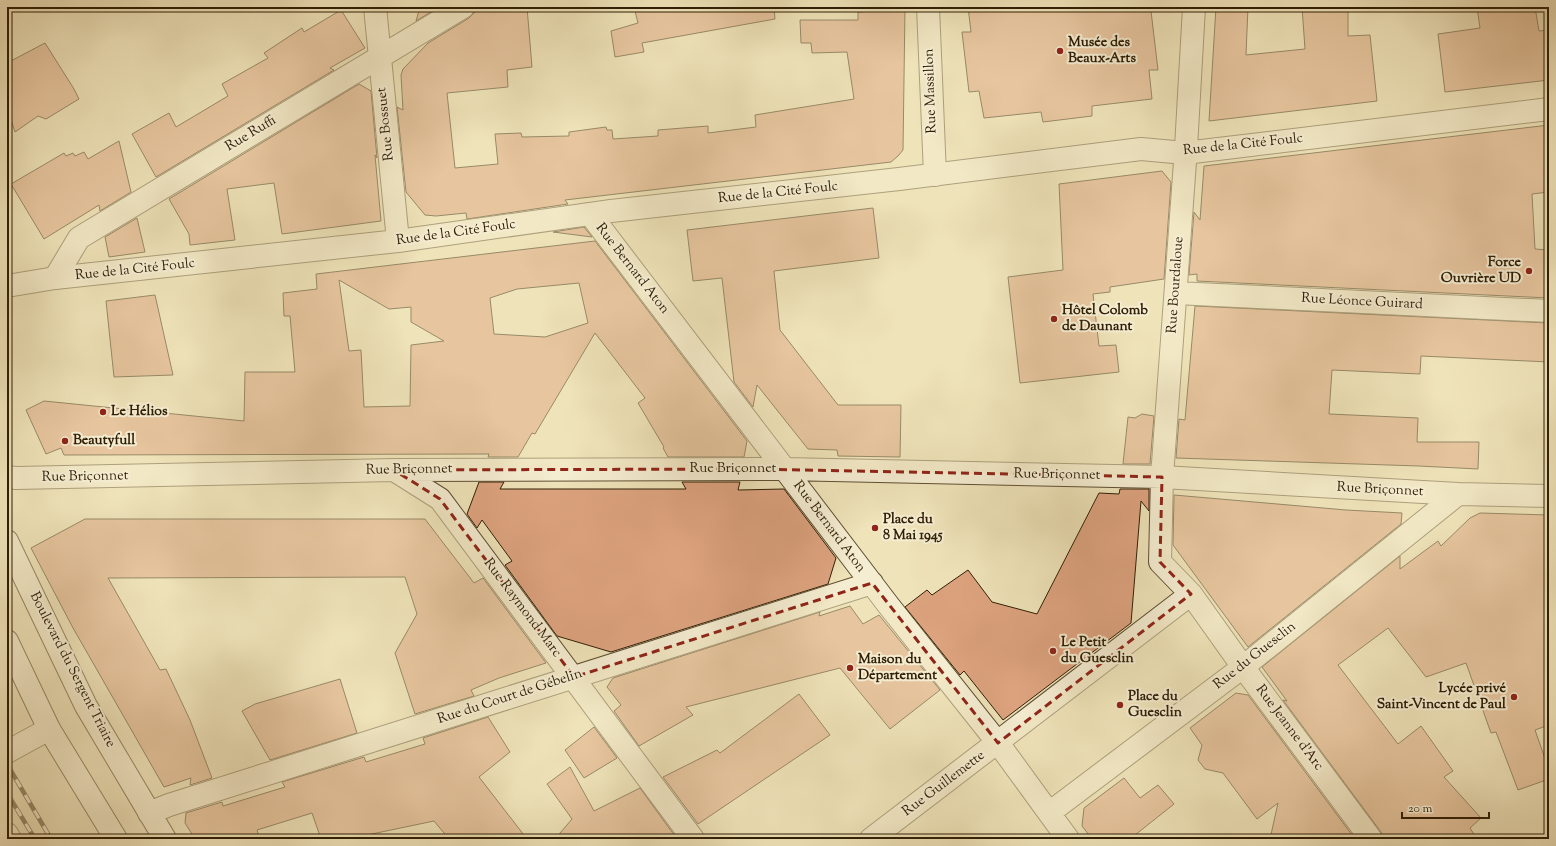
<svg xmlns="http://www.w3.org/2000/svg" width="1556" height="846" font-family="'Sorts Mill Goudy',serif">
	<rect width="100%" height="100%" fill="#efe3b9"/>
	<filter id="stains"><feTurbulence type="fractalNoise" baseFrequency=".005" numOctaves="4"/><feColorMatrix values="0 0 0 0 .2 0 0 0 0 .09 0 0 0 0 .02 0 0 0 .5 -.17"/></filter>
	<radialGradient id="worn" r=".72"><stop offset=".6" stop-color="#630" stop-opacity="0"/><stop offset="1" stop-color="#630" stop-opacity=".3"/></radialGradient>
	<path fill="#dda37f" stroke="#2f1e05" fill-rule="evenodd" d="M 420,7 L 439,7 L 416,21 Z
		M 475,7 L 527,7 L 532,67 L 507,70 L 508,87 L 447,93 L 455,168 L 498,164 L 495,134 L 521,133 L 522,137 L 569,136 L 569,132 L 606,127 L 607,130 L 612,130 L 613,139 L 658,136 L 658,130 L 708,126 L 708,133 L 756,127 L 755,115 L 854,99 L 847,52 L 812,53 L 811,43 L 801,43 L 800,20 L 858,20 L 858,12 L 863,12 L 863,7 L 905,7 L 903,150 L 898,156 L 891,162 L 565,200 L 568,204 L 467,219 L 466,213 L 436,216 L 425,215 L 406,192 L 397,107 L 403,110 L 401,75 L 403,69 L 428,43 L 469,18 L 474,13 Z
		M 634,7 L 774,7 L 775,19 L 642,43 L 644,52 L 615,57 L 611,31 L 638,23 Z
		M 968,7 L 1141,7 L 1141,11 L 1151,11 L 1158,70 L 1149,70 L 1152,99 L 1092,106 L 1092,116 L 1043,122 L 1041,112 L 984,118 L 979,91 L 969,92 L 962,32 L 971,32 Z
		M 1216,7 L 1248,7 L 1246,55 L 1305,49 L 1302,7 L 1348,7 L 1348,36 L 1370,35 L 1377,101 L 1209,121 Z
		M 1477,7 L 1535,7 L 1539,31 L 1549,30 L 1549,80 L 1445,92 L 1438,34 L 1480,28 Z
		M 341,10 L 365,48 L 330,68 L 334,70 L 156,177 L 132,134 L 169,113 L 176,127 L 228,96 L 222,84 L 268,58 L 264,53 L 302,28 L 304,32 Z
		M 45,43 L 74,89 L 79,99 L 46,119 L 38,116 L 15,132 L 7,108 L 7,63 Z
		M 359,84 L 371,91 L 377,158 L 375,155 L 381,221 L 282,234 L 274,183 L 227,189 L 235,240 L 190,245 L 189,234 L 169,199 Z
		M 1549,125 L 1549,192 L 1532,194 L 1535,249 L 1549,250 L 1549,298 L 1197,281 L 1197,274 L 1189,275 L 1194,212 L 1200,220 L 1204,166 Z
		M 119,141 L 131,192 L 100,211 L 99,205 L 44,239 L 11,184 L 64,153 L 66,156 L 73,153 L 75,156 L 84,152 L 88,159 Z
		M 1162,171 L 1171,182 L 1164,279 L 1110,287 L 1110,292 L 1093,294 L 1099,346 L 1116,345 L 1119,372 L 1020,383 L 1008,277 L 1063,270 L 1059,184 Z
		M 873,208 L 879,258 L 774,271 L 780,330 L 838,405 L 901,405 L 900,457 L 838,456 L 837,450 L 808,449 L 757,385 L 753,407 L 734,382 L 722,278 L 693,281 L 687,230 Z
		M 137,218 L 145,252 L 109,257 L 105,237 Z
		M 584,227 L 592,237 L 553,232 Z
		M 595,241 L 747,441 L 744,457 L 668,457 L 663,448 L 664,447 L 638,403 L 645,398 L 595,333 L 535,434 L 532,433 L 518,457 L 488,457 L 489,454 L 64,455 L 61,448 L 46,454 L 26,410 L 44,401 L 244,421 L 245,372 L 295,372 L 290,316 L 284,316 L 283,293 L 317,289 L 316,274 ZM 339,280 L 389,309 L 411,307 L 411,322 L 444,341 L 411,345 L 410,406 L 364,407 L 361,350 L 349,351 ZM 579,283 L 588,323 L 545,337 L 494,334 L 490,298 L 517,289 Z
		M 155,295 L 173,375 L 114,377 L 106,301 Z
		M 1195,306 L 1549,323 L 1549,362 L 1421,356 L 1420,374 L 1332,370 L 1329,414 L 1418,418 L 1417,442 L 1479,442 L 1478,469 L 1419,466 L 1176,458 L 1179,419 L 1185,420 Z
		M 1142,414 L 1154,416 L 1150,464 L 1123,464 L 1128,417 L 1135,418 Z
		M 479,482 L 504,482 L 500,489 L 686,489 L 682,482 L 740,482 L 738,490 L 784,489 L 836,558 L 828,584 L 611,652 L 557,636 L 505,565 L 512,561 L 482,520 L 477,528 L 467,514 Z
		M 1120,489 L 1149,489 L 1149,511 L 1141,501 L 1131,623 L 1003,720 L 964,671 L 960,675 L 905,607 L 927,590 L 932,595 L 968,570 L 992,602 L 1037,614 L 1099,493 L 1119,494 Z
		M 1174,495 L 1346,510 L 1402,513 L 1401,524 L 1248,647 L 1173,545 Z
		M 1480,513 L 1549,515 L 1549,725 L 1535,730 L 1549,770 L 1549,779 L 1518,790 L 1496,732 L 1491,733 L 1466,663 L 1426,677 L 1388,628 L 1338,665 L 1398,744 L 1421,726 L 1453,771 L 1444,777 L 1481,818 L 1470,828 L 1477,839 L 1383,839 L 1381,832 L 1283,700 L 1287,701 L 1262,667 L 1400,556 L 1400,569 L 1438,541 L 1441,546 L 1470,518 Z
		M 85,519 L 425,519 L 474,583 L 483,578 L 546,663 L 499,678 L 471,690 L 474,696 L 415,714 L 395,653 L 417,614 L 405,577 L 108,578 L 160,670 L 166,669 L 190,720 L 212,778 L 190,785 L 191,778 L 164,787 L 73,628 L 31,548 Z
		M 850,606 L 863,624 L 879,615 L 940,690 L 890,729 L 840,668 L 686,707 L 693,715 L 639,746 L 614,711 L 621,705 L 607,687 L 613,678 L 820,612 L 819,616 Z
		M 340,679 L 357,733 L 270,760 L 242,711 L 255,704 Z
		M 1236,693 L 1248,695 L 1355,839 L 1270,839 L 1278,803 L 1257,819 L 1223,773 L 1205,769 L 1198,760 L 1202,745 L 1190,728 Z
		M 799,694 L 830,735 L 698,824 L 663,777 L 717,750 L 720,753 Z
		M 488,717 L 510,752 L 479,777 L 527,839 L 449,839 L 434,821 L 348,839 L 321,839 L 312,813 L 257,830 L 260,839 L 195,839 L 185,823 L 186,813 L 222,802 L 223,806 L 285,787 L 282,782 L 364,757 L 366,762 L 425,744 L 423,738 Z
		M 594,727 L 617,758 L 584,778 L 565,750 Z
		M 570,767 L 594,811 L 640,788 L 677,839 L 555,839 L 572,819 L 547,784 Z
		M 1124,778 L 1140,798 L 1158,785 L 1174,804 L 1130,839 L 1092,839 L 1082,826 L 1084,808 Z"/>
	<g fill="none" stroke-linecap="round" stroke-linejoin="round">
		<defs>
			<path id="minor" d="M 375,7 L 398,241
				M 928,7 L 935,175
				M 1194,7 L 1186,148 L 1162,477 L 1160,562 L 1191,594 L 1243,667 L 1371,839
				M 590,214 L 889,606 L 998,743 L 1068,839
				M 55,278 L 79,238 L 463,7
				M 1176,293 L 1549,311
				M 394,470 L 440,499 L 693,839
				M 7,477 L 16,478 L 394,470 L 785,469 L 1162,477 L 1458,494 L 1549,496
				M 7,752 L 49,729
				M 149,813 L 169,805 L 872,583
				M 1049,813 L 1243,667 L 1458,494
				M 7,834 L 10,839
				M 871,839 L 1191,594"/>
			<path id="tertiary" d="M 7,286 L 55,278 L 398,241 L 611,211 L 899,179 L 1141,149 L 1185,153 L 1549,109"/>
			<path id="secondary" d="M 7,541 L 86,706 L 165,839
				M 7,641 L 49,729 L 116,839"/>
		</defs>
		<use href="#minor" stroke="#5f4f32" stroke-width="24"/>
		<use href="#tertiary" stroke="#5f4f32" stroke-width="24"/>
		<use href="#secondary" stroke="#2f1e05" stroke-width="24"/>
		<use href="#minor" stroke="#f5edd2" stroke-width="22"/>
		<use href="#tertiary" stroke="#f5edd2" stroke-width="22"/>
		<use href="#secondary" stroke="#f5edd2" stroke-width="22"/>
		<defs>
			<path id="rail" d="M 7,764 L 51,839
				M 7,793 L 35,839"/>
		</defs>
		<use href="#rail" stroke="#2f1e05" stroke-width="4.5"/>
		<use href="#rail" stroke="#f5edd2" stroke-width="3" stroke-dasharray="9" stroke-linecap="butt"/>
	</g>
	<path d="M0 0H1556V846H0ZM 753,469 L 1162,477 L 1160,562 L 1191,594 L 998,743 L 872,583 L 574,677 L 440,499 L 394,470 Z" fill="#efe3b9" fill-opacity=".55" fill-rule="evenodd"/>
	<path fill="none" stroke="#8f2418" stroke-width="3" stroke-dasharray="8 5" stroke-linejoin="round" d="M 753,469 L 1162,477 L 1160,562 L 1191,594 L 998,743 L 872,583 L 574,677 L 440,499 L 394,470 Z"/>
	<g fill="#8f2418" stroke="#f5edd2" stroke-width="1.5">
		<circle cx="1060" cy="51" r="4"/>
		<circle cx="1529" cy="271" r="4"/>
		<circle cx="1054" cy="319" r="4"/>
		<circle cx="103" cy="412" r="4"/>
		<circle cx="65" cy="441" r="4"/>
		<circle cx="875" cy="528" r="4"/>
		<circle cx="1053" cy="651" r="4"/>
		<circle cx="850" cy="668" r="4"/>
		<circle cx="1514" cy="697" r="4"/>
		<circle cx="1120" cy="705" r="4"/>
	</g>
	<g text-anchor="middle" dominant-baseline="central" stroke-width="4" stroke-linejoin="round" paint-order="stroke">
		<g font-size="14" font-weight="bold" fill="#2f1e05" stroke="#f5edd2" text-anchor="start">
			<text x="1068" y="43">Musée des<tspan x="1068" dy="16">Beaux-Arts</tspan></text>
			<text x="1521" y="263" text-anchor="end">Force<tspan x="1521" dy="16">Ouvrière UD</tspan></text>
			<text x="1062" y="311">Hôtel Colomb<tspan x="1062" dy="16">de Daunant</tspan></text>
			<text x="111" y="412">Le Hélios</text>
			<text x="73" y="441">Beautyfull</text>
			<text x="883" y="520">Place du<tspan x="883" dy="16">8 Mai 1945</tspan></text>
			<text x="1061" y="643">Le Petit<tspan x="1061" dy="16">du Guesclin</tspan></text>
			<text x="858" y="660">Maison du<tspan x="858" dy="16">Département</tspan></text>
			<text x="1506" y="689" text-anchor="end">Lycée privé<tspan x="1506" dy="16">Saint-Vincent de Paul</tspan></text>
			<text x="1128" y="697">Place du<tspan x="1128" dy="16">Guesclin</tspan></text>
		</g>
		<g font-size="14" fill="#2f1e05" stroke="#f5edd2">
			<text transform="translate(931 91) rotate(-92)">Rue Massillon</text>
			<text transform="translate(386 124) rotate(-96)">Rue Bossuet</text>
			<text transform="translate(251 134) rotate(-31)">Rue Ruffi</text>
			<text transform="translate(1243 145) rotate(-6)">Rue de la Cité Foulc</text>
			<text transform="translate(778 193) rotate(-6)">Rue de la Cité Foulc</text>
			<text transform="translate(456 233) rotate(-8)">Rue de la Cité Foulc</text>
			<text transform="translate(632 269) rotate(52)">Rue Bernard Aton</text>
			<text transform="translate(135 270) rotate(-6)">Rue de la Cité Foulc</text>
			<text transform="translate(1176 285) rotate(-86)">Rue Bourdaloue</text>
			<text transform="translate(1362 302) rotate(3)">Rue Léonce Guirard</text>
			<text x="733" y="469">Rue Briçonnet</text>
			<text transform="translate(409 470) rotate(-1)">Rue Briçonnet</text>
			<text transform="translate(1057 475) rotate(1)">Rue Briçonnet</text>
			<text transform="translate(85 477) rotate(-1)">Rue Briçonnet</text>
			<text transform="translate(1380 490) rotate(3)">Rue Briçonnet</text>
			<text transform="translate(829 527) rotate(53)">Rue Bernard Aton</text>
			<text transform="translate(522 608) rotate(53)">Rue Raymond Marc</text>
			<text transform="translate(1255 656) rotate(-38)">Rue du Guesclin</text>
			<text transform="translate(72 670) rotate(63)">Boulevard du Sergent Triaire</text>
			<text transform="translate(510 697) rotate(-18)">Rue du Court de Gébelin</text>
			<text transform="translate(1289 728) rotate(53)">Rue Jeanne d'Arc</text>
			<text transform="translate(944 784) rotate(-37)">Rue Guillemette</text>
		</g>
	</g>
	<rect width="1556" height="846" fill="none" stroke="#efe3b9" stroke-width="24"/>
	<rect x="8" y="8" width="1540" height="830" fill="none" stroke="#2f1e05" stroke-width="2"/>
	<rect x="12" y="12" width="1532" height="822" fill="none" stroke="#2f1e05"/>
	<path d="M1402 812v6h87v-6" fill="none" stroke="#2f1e05" stroke-width="2"/>
	<text x="1408" y="812" font-size="12" fill="#2f1e05" stroke="#f5edd2" stroke-width="3" paint-order="stroke">20 m</text>
	<rect width="100%" height="100%" filter="url(#stains)"/>
	<rect width="100%" height="100%" fill="url(#worn)"/>
</svg>
